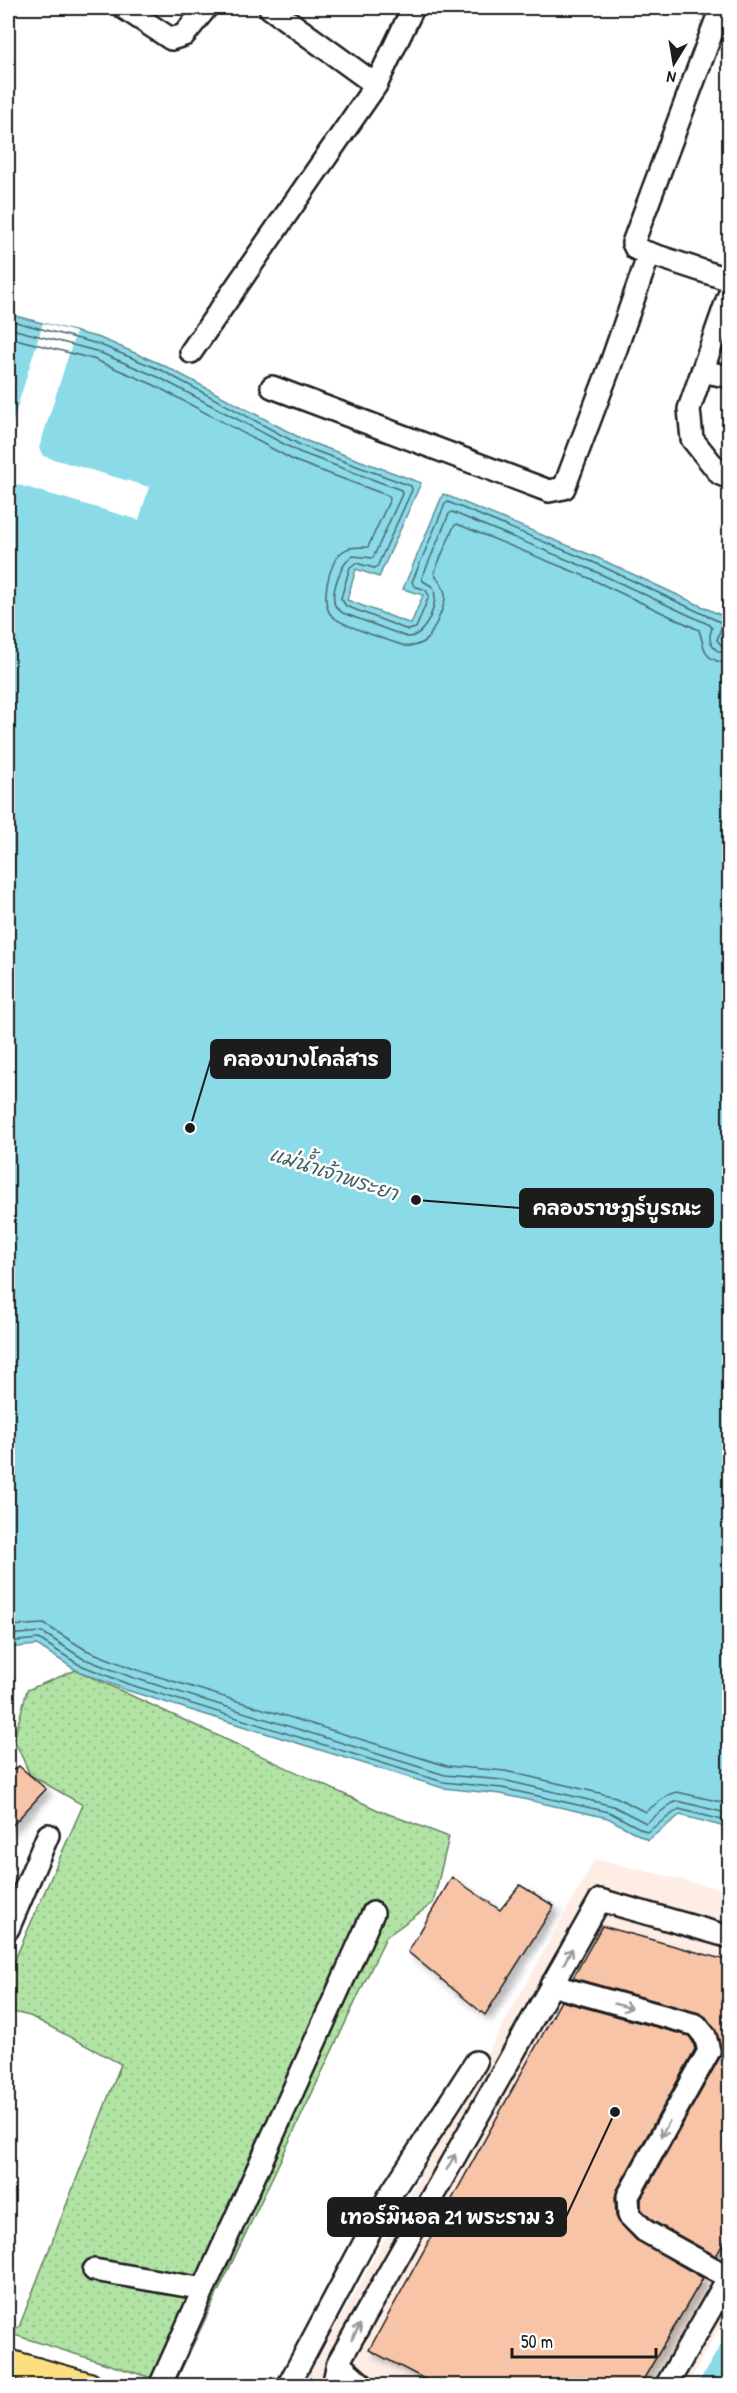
<svg xmlns="http://www.w3.org/2000/svg" width="737" height="2393" font-family="'Patrick Hand','Playpen Sans Thai',sans-serif">
	<defs>
		<pattern id="grass-dots" width="8" height="8" patternUnits="userSpaceOnUse" patternTransform="scale(1.5)"><rect width="8" height="8" fill="#b1e3a4"/><path d="M2 2h.1M6 6h.1" fill="none" stroke="#98c28d" stroke-width="1.8" stroke-linecap="round"/></pattern>
		<filter id="shadow"><feDropShadow dx="5.5" dy="5.5" stdDeviation="3" flood-color="#0004"/></filter>
	</defs>
	<rect width="100%" height="100%" fill="#fff"/>
	<filter id="ink" filterUnits="userSpaceOnUse"><feTurbulence type="fractalNoise" baseFrequency=".0167" numOctaves="2"/><feDisplacementMap in="SourceGraphic" scale="12" xChannelSelector="R" yChannelSelector="G"/><feConvolveMatrix kernelMatrix="1 2 1 2 8 2 1 2 1" color-interpolation-filters="sRGB"/></filter>
	<g filter="url(#ink)">
		<path fill="#fdede5" d="M 595,1859 L 729,1891 L 729,2311 L 687,2385 L 303,2386 Z"/>
		<path fill="url(#grass-dots)" stroke="#668060" stroke-width="1.5" d="M 76,1670 L 378,1810 L 449,1837 L 433,1903 L 386,1937 L 174,2385 L 8,2333 L 8,2330 L 19,2327 L 121,2064 L 30,2016 L 8,2011 L 8,1975 L 83,1805 L 30,1775 L 14,1739 L 27,1690 Z"/>
		<path fill="#8bdae7" stroke="#5f8e96" stroke-width="1.5" d="M 8,314 L 100,338 L 163,365 L 304,440 L 421,483 L 379,577 L 356,569 L 347,600 L 411,624 L 423,595 L 403,589 L 443,494 L 598,558 L 729,619 L 722,638 L 730,642 L 729,1828 L 680,1815 L 648,1840 L 608,1818 L 501,1794 L 443,1788 L 126,1690 L 76,1670 L 37,1645 L 8,1648 Z"/>
		<path fill="#fff" d="M 43,323 L 76,332 L 39,448 L 43,456 L 149,487 L 139,520 L 8,482 L 8,437 Z"/>
		<g fill="none" stroke-linecap="round" stroke-linejoin="round">
			<path stroke="#48686d" stroke-width="1.5" d="M 8,320 L 98,344 L 161,370 L 302,446 L 411,486 L 412,490 L 377,567 L 374,568 L 356,563 L 350,567 L 341,598 L 346,606 L 408,630 L 416,628 L 429,596 L 426,590 L 414,586 L 412,582 L 445,504 L 448,502 L 595,563 L 720,622 L 722,625 L 717,640 L 721,645 L 730,647
				M 8,328 L 96,351 L 158,377 L 299,452 L 401,490 L 402,494 L 373,558 L 353,556 C 342,561 332,589 334,601 C 334,607 338,610 343,613 L 407,637 C 426,638 440,601 433,587 L 423,581 L 422,578 L 449,514 L 452,512 L 592,570 L 710,625 L 712,628 C 706,643 714,653 730,654
				M 8,337 L 93,359 L 154,385 L 295,461 L 389,496 L 390,499 L 368,547 C 359,548 350,545 342,552 C 329,562 319,604 332,616 C 342,626 390,641 405,646 C 426,648 432,634 439,617 C 442,610 446,602 445,594 C 444,585 437,580 434,573 L 454,526 L 457,524 L 589,578 L 699,630 C 705,648 702,662 730,663
				M 8,1626 L 44,1624 L 86,1650 L 134,1669 L 447,1766 L 505,1771 L 574,1787 L 616,1797 L 645,1812 L 668,1795 L 677,1792 L 730,1804
				M 8,1635 L 42,1632 L 82,1658 L 131,1677 L 445,1775 L 503,1780 L 572,1796 L 613,1806 L 646,1823 L 671,1804 L 678,1801 L 730,1814
				M 8,1642 L 39,1639 L 78,1664 L 128,1684 L 443,1782 L 502,1788 L 609,1812 L 647,1832 L 679,1809 L 730,1822"/>
			<path stroke="#8bdae7" stroke-width="20" d="M 708,2386 L 730,2349"/>
		</g>
		<path fill="#f7c4a8" stroke="#1c1c1c" stroke-width="1.5" filter="url(#shadow)" d="M 19,1766 L 46,1789 L 8,1830 L 8,1773 Z
			M 452,1877 L 500,1910 L 520,1885 L 554,1906 L 485,2015 L 408,1952 Z
			M 602,1926 L 729,1961 L 729,2233 L 716,2256 L 653,2221 L 641,2209 L 641,2199 L 720,2057 L 721,2048 L 717,2033 L 706,2017 L 699,2013 L 573,1978 Z
			M 561,2001 L 689,2036 L 693,2042 L 695,2049 L 617,2190 L 615,2197 L 616,2216 L 620,2223 L 636,2240 L 703,2278 L 640,2385 L 436,2385 L 369,2350 Z"/>
		<g fill="none" stroke-linecap="round" stroke-linejoin="round">
			<defs>
				<path id="minor" d="M 124,8 L 171,39 L 184,35 L 206,8
					M 270,8 L 376,85
					M 716,21 L 633,243 L 636,249 L 730,280
					M 730,292 L 689,409 L 692,439 L 720,474 L 730,478
					M 191,352 L 376,85 L 413,8
					M 702,371 L 730,377
					M 272,387 L 549,491 L 564,488 L 609,369 L 649,254
					M 8,1929 L 48,1835
					M 551,1985 L 696,2025 L 705,2036 L 709,2051 L 628,2196 L 629,2215 L 645,2231 L 728,2277
					M 94,2270 L 204,2289
					M 338,2363 L 364,2386
					M 160,2386 L 373,1913
					M 288,2386 L 388,2198 L 476,2062
					M 333,2386 L 338,2363 L 600,1900 L 730,1937
					M 666,2386 L 730,2275"/>
				<path id="major" d="M 8,2363 L 89,2386"/>
			</defs>
			<use href="#minor" stroke="#1c1c1c" stroke-width="26"/>
			<use href="#major" stroke="#1c1c1c" stroke-width="30"/>
			<use href="#minor" stroke="#fff" stroke-width="21"/>
			<use href="#major" stroke="#fce080" stroke-width="26"/>
		</g>
		<defs><path id="oneway-shaft" d="M-6 0H5M1.5-3L5.5 0L1.5 3" fill="none" stroke-width="1.6" stroke-linecap="round" stroke-linejoin="round" transform="scale(1.5)"/></defs>
		<g stroke="#999">
			<use href="#oneway-shaft" transform="translate(568 1956) rotate(-61)"/>
			<use href="#oneway-shaft" transform="translate(623 2006) rotate(15)"/>
			<use href="#oneway-shaft" transform="translate(665 2129) rotate(119)"/>
			<use href="#oneway-shaft" transform="translate(451 2162) rotate(-61)"/>
			<use href="#oneway-shaft" transform="translate(356 2332) rotate(-61)"/>
		</g>
	</g>
	<g text-anchor="middle" dominant-baseline="central" stroke-width="5" stroke-linejoin="round" paint-order="stroke">
		<g font-size="20" font-style="italic" fill="#435e63" stroke="#fff">
			<text transform="translate(334 1173) rotate(18)">แม่น้ำเจ้าพระยา</text>
		</g>
	</g>
	<path fill="none" stroke="#1c1c1c" stroke-width="2" d="M190 1128L211 1059M416 1200L520 1208M615 2112L566 2217"/>
	<g fill="#1c1c1c" stroke="#fff" stroke-width="2">
		<circle cx="190" cy="1128" r="6"/>
		<circle cx="416" cy="1200" r="6"/>
		<circle cx="615" cy="2112" r="6"/>
	</g>
	<g fill="#1c1c1c" stroke="#1c1c1c" stroke-width="2">
		<rect x="211" y="1040" width="179" height="38" rx="6"/>
		<rect x="520" y="1189" width="193" height="38" rx="6"/>
		<rect x="328" y="2198" width="238" height="38" rx="6"/>
	</g>
	<g font-size="20" text-anchor="middle" font-weight="bold" fill="#fff">
		<text x="301" y="1066">คลองบางโคล่สาร</text>
		<text x="617" y="1215">คลองราษฎร์บูรณะ</text>
		<text x="447" y="2224">เทอร์มินอล 21 พระราม 3</text>
	</g>
	<rect width="737" height="2393" fill="none" stroke="#fff" stroke-width="30"/>
	<rect x="15" y="15" width="707" height="2363" fill="none" stroke="#1c1c1c" stroke-width="2" filter="url(#ink)"/>
	<g transform="translate(674 63) rotate(191)" stroke="#ffffff" stroke-width="4.5" paint-order="stroke">
	<path d="M0-4.5L10 22L0 15L-10 22Z" fill="#1c1c1c"/>
	<text y="-9" font-size="16" font-weight="bold" text-anchor="middle" fill="#1c1c1c">N</text>
	</g>
	<path d="M512 2348v9h144v-9" fill="none" stroke="#1c1c1c" stroke-width="3"/>
	<text x="521" y="2348" font-size="18" fill="#1c1c1c" stroke="#ffffff" stroke-width="4.5" paint-order="stroke">50 m</text>
</svg>
